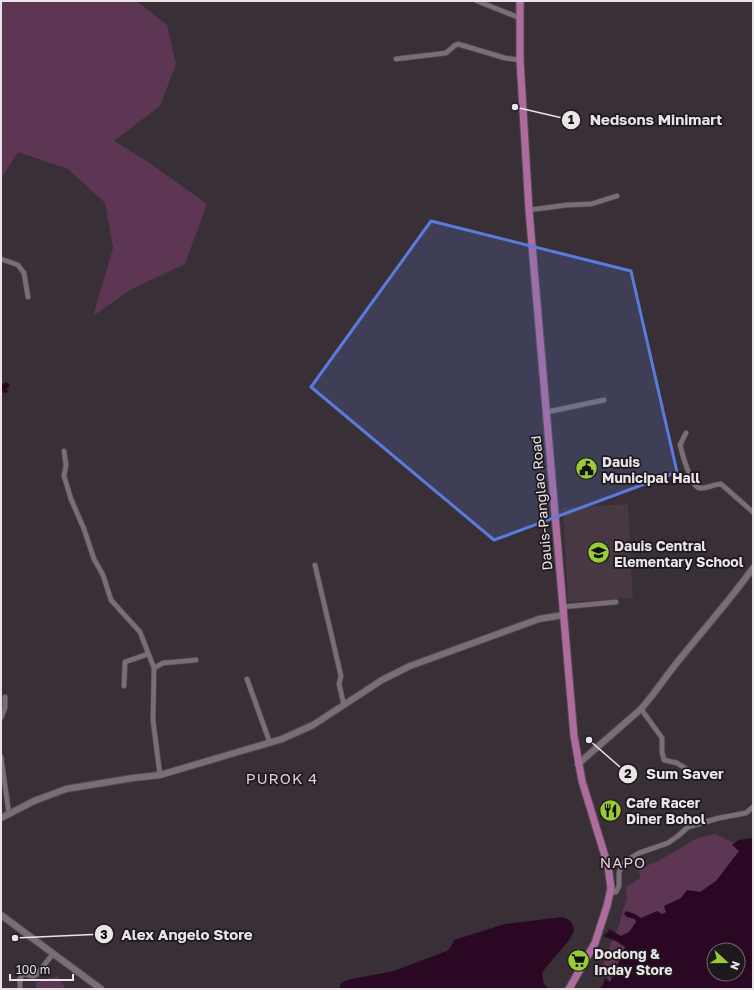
<svg xmlns="http://www.w3.org/2000/svg" width="754" height="990" font-family="'Golos Text',sans-serif">
	<rect width="100%" height="100%" fill="#392f36"/>
	<path fill="#473843" d="M 628,504 L 633,598 L 568,602 L 563,508 Z"/>
	<path fill="#5c3652" d="M 1,1 L 137,1 L 167,25 L 176,64 L 160,106 L 114,141 L 148,162 L 207,204 L 185,264 L 130,290 L 93,316 L 113,248 L 105,203 L 68,169 L 18,152 L 1,179 Z
		M 715,834 L 738,845 L 741,855 L 737,863 L 610,982 L 603,969 L 606,954 L 619,925 L 624,906 L 627,900 L 626,887 L 640,878 L 639,869 L 660,860 L 697,838 Z
		M 57,976 L 66,989 L 37,989 L 35,983 Z"/>
	<path fill="#2a0723" fill-rule="evenodd" d="M 6,382 L 10,385 L 8,388 L 5,388 L 7,389 L 8,392 L 4,393 L 2,390 L 1,394 L 1,384 L 2,385 Z
		M 753,838 L 753,989 L 599,989 L 603,985 L 605,978 L 610,982 L 625,947 L 616,941 L 603,936 L 609,931 L 607,928 L 621,936 L 629,932 L 636,922 L 635,919 L 627,917 L 624,914 L 626,911 L 635,914 L 641,918 L 657,911 L 662,914 L 666,912 L 664,906 L 681,898 L 687,890 L 700,892 L 716,881 L 739,851 L 732,845 L 739,840 ZM 714,950 L 738,950 L 738,974 L 714,974 Z
		M 562,917 C 570,919 573,922 574,931 L 569,940 L 543,971 L 542,974 L 544,984 L 549,989 L 340,989 C 340,983 342,982 347,980 L 394,971 L 447,951 L 450,948 L 454,940 L 505,924 Z"/>
	<g fill="none" stroke-linecap="round" stroke-linejoin="round">
		<defs>
			<path id="street" d="M 477,1 L 520,18
				M 396,59 L 446,53 L 454,46 L 458,44 L 505,58 L 520,60
				M 529,210 L 567,205 L 591,204 L 617,196
				M 1,259 L 18,265 L 24,273 L 28,297
				M 547,412 L 604,400
				M 686,433 L 680,445 C 682,453 691,486 699,488 C 706,489 714,484 721,484 L 753,512
				M 64,451 L 66,465 L 64,476 L 71,499 L 84,529 L 94,559 L 103,575 L 111,600 L 140,632 L 154,668 L 153,720 L 160,775
				M 315,565 L 341,676 L 339,684 L 344,705
				M 562,607 L 616,602
				M 154,668 L 163,663 L 196,660
				M 247,679 L 270,743
				M 124,686 L 125,662 L 148,654
				M 641,709 L 662,738 L 662,752 L 664,760 L 677,763 L 688,770
				M 1,718 L 5,708 L 5,697
				M 1,757 L 9,814
				M 611,893 L 616,892 L 619,886 L 619,873 L 621,867 L 626,861 L 639,853 L 668,843 L 678,836 L 688,827 L 719,818 L 746,813 L 753,807
				M 20,989 L 20,979 L 22,975 L 24,974 L 33,976 L 36,975 L 53,954"/>
			<path id="secondary" d="M 578,764 L 641,709 C 655,693 666,676 679,660 C 704,629 730,600 753,568
				M 1,818 L 34,801 L 66,789 L 133,778 L 160,775 L 282,739 L 313,725 L 382,680 L 410,666 L 539,619 L 563,615
				M 1,915 L 101,989"/>
			<path id="primary" d="M 520,1 L 520,60 L 529,210 L 574,736 L 582,781 L 608,866 L 611,888 L 607,906 L 595,943 L 569,989"/>
		</defs>
		<use href="#street" stroke="#554c53" stroke-width="6"/>
		<use href="#secondary" stroke="#554c53" stroke-width="8"/>
		<use href="#primary" stroke="#554c53" stroke-width="9"/>
		<use href="#street" stroke="#796e76" stroke-width="4.5"/>
		<use href="#secondary" stroke="#796e76" stroke-width="6"/>
		<use href="#primary" stroke="#ad6b9e" stroke-width="7"/>
	</g>
	<path fill="#5a7bdd" fill-opacity="0.2" stroke="#5a7bdd" stroke-width="3" stroke-linejoin="round" d="M 431,221 L 631,271 L 677,472 L 494,540 L 311,387 Z"/>
	<defs>
		<symbol id="civic-disc" viewBox="-11 -11 22 22"><circle r="9.5" fill="#99cb36" stroke="#1d191c"/><path d="M-.6-6.5H3V-4.5H.6V-3L4-1V1h2V6H-6V1h2V-1L-.6-3ZM-1.2 2.5V6h2.4V2.5Z" fill="#111"/></symbol>
		<symbol id="school-disc" viewBox="-11 -11 22 22"><circle r="9.5" fill="#99cb36" stroke="#1d191c"/><path d="M0-5L7-2L0 1L-7-2ZM-4 1L0 2.5L4 1V4Q0 6-4 4Z" fill="#111"/></symbol>
		<symbol id="restaurant-disc" viewBox="-11 -11 22 22"><circle r="9.5" fill="#99cb36" stroke="#1d191c"/><path d="M-5-6h1v4h1v-4h1v4h1v-4h1v5L-1.5 .5V6h-2V.5L-5-1ZM5-6V6H3V1.5H1.5Q1.5-4 5-6Z" fill="#111"/></symbol>
		<symbol id="supermarket-disc" viewBox="-11 -11 22 22"><circle r="9.5" fill="#99cb36" stroke="#1d191c"/><path d="M-6-5.5h2.5l.6 2H6L4.5 2H-2.5L-4.4-4H-6ZM-1.5 3.2a1.3 1.3 0 1 0 .1 0ZM3 3.2a1.3 1.3 0 1 0 .1 0Z" fill="#111"/></symbol>
	</defs>
	<g fill-rule="evenodd">
		<use href="#civic-disc" x="574" y="456" width="25" height="25"/>
		<use href="#school-disc" x="586" y="540" width="25" height="25"/>
		<use href="#restaurant-disc" x="598" y="798" width="25" height="25"/>
		<use href="#supermarket-disc" x="566" y="948" width="25" height="25"/>
	</g>
	<g text-anchor="middle" dominant-baseline="central" stroke-width="3.5" stroke-linejoin="round" paint-order="stroke">
		<g font-size="14" font-weight="bold" fill="#eae3e8" stroke="#1d191c" text-anchor="start">
			<text x="602" y="461">Dauis<tspan x="602" dy="16">Municipal Hall</tspan></text>
			<text x="614" y="545">Dauis Central<tspan x="614" dy="16">Elementary School</tspan></text>
			<text x="626" y="802">Cafe Racer<tspan x="626" dy="16">Diner Bohol</tspan></text>
			<text x="594" y="953">Dodong &amp;<tspan x="594" dy="16">Inday Store</tspan></text>
		</g>
		<g font-size="14" fill="#eae3e8" stroke="#1d191c">
			<text transform="translate(541 503) rotate(-95)">Dauis-Panglao Road</text>
		</g>
		<g font-size="15" letter-spacing="1" fill="#ded1da" stroke="#1d191c">
			<text x="282" y="778">PUROK 4</text>
			<text x="623" y="862">NAPO</text>
		</g>
	</g>
	<path fill="none" stroke="#eae3e8" stroke-width="1.5" d="M515 107L571 120M589 740L628 774M15 938L104 934"/>
	<g fill="#eae3e8" stroke="#1d191c" stroke-width="1.5">
		<circle cx="515" cy="107" r="4"/>
		<circle cx="589" cy="740" r="4"/>
		<circle cx="15" cy="938" r="4"/>
		<circle cx="571" cy="120" r="10"/>
		<circle cx="628" cy="774" r="10"/>
		<circle cx="104" cy="934" r="10"/>
	</g>
	<g font-size="12" text-anchor="middle" font-weight="bold" fill="#111">
		<text x="571" y="124">1</text>
		<text x="628" y="778">2</text>
		<text x="104" y="939">3</text>
	</g>
	<g font-size="15" text-anchor="middle" font-weight="bold" fill="#eae3e8" stroke="#1d191c" stroke-width="3.5" stroke-linejoin="round" paint-order="stroke">
		<text x="656" y="125">Nedsons Minimart</text>
		<text x="685" y="779">Sum Saver</text>
		<text x="187" y="940">Alex Angelo Store</text>
	</g>
	<rect width="754" height="990" fill="none" stroke="#eae3e8" stroke-width="4"/>
	<g transform="translate(726 962) rotate(111)"><circle r="19" fill="#1d191c" stroke="#6f6a6e"/>
	<path d="M0-3L7 15L0 10L-7 15Z" fill="#99cb36"/>
	<text y="-6" font-size="11" font-weight="bold" text-anchor="middle" fill="#eae3e8">N</text>
	</g>
	<path d="M10 974v6h63v-6" fill="none" stroke="#eae3e8" stroke-width="2"/>
	<text x="16" y="974" font-size="12" fill="#eae3e8" stroke="#1d191c" stroke-width="3" paint-order="stroke">100 m</text>
</svg>
